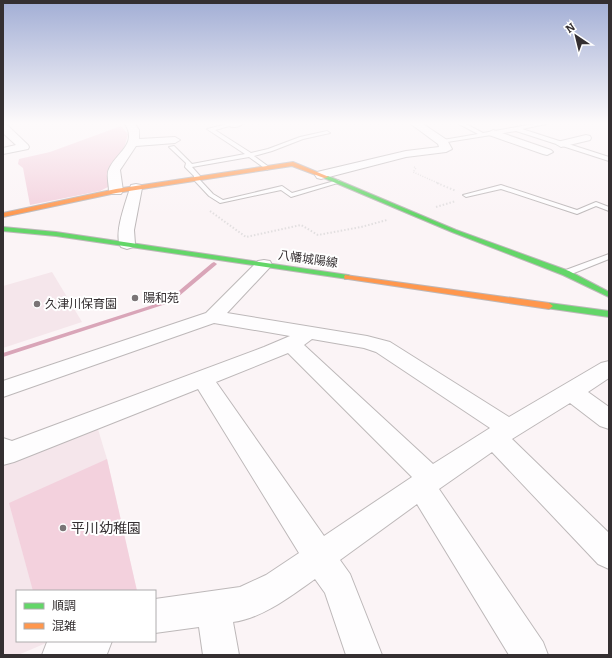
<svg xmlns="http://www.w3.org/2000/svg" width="612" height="658" font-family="Bitter,'Noto Sans JP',serif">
	<rect width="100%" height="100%" fill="#fbf4f6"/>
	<path fill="#f5e6eb" d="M 52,272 L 82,322 L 3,348 L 3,286 Z
		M 97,426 L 107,459 L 137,591 L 17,591 L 17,641 L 51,641 L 18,655 L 3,655 L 3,465 Z"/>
	<path fill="#f3d1dd" d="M 121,126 L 128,134 L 125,145 L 116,161 L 110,186 L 100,191 L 30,205 L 23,168 L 18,164 L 19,159 L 50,152 Z
		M 107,459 L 137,591 L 33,591 L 9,503 Z"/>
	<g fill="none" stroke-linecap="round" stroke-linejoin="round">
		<path fill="#d9a5b8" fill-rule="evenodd" d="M 214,262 L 217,264 L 216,265 L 172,302 L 3,357 L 3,353 L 168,300 L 212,263 Z"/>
		<defs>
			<path id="lane" d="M 227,124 L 233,125 L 215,130 L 251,153 L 268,149 L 300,137 L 327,131 L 330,133 L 303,139 L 272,151 L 254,156 L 269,167 L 270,168 L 267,170 L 249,157 L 192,167 L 200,176 L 199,179 L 213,194 L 223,200 L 282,186 L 292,193 L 338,180 L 341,182 L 291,197 L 281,190 L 220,203 L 209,196 L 194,180 L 194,176 L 185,167 L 186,163 L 169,147 L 174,146 L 192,164 L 245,154 L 207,129 Z
				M 459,124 L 466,124 L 483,133 L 534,124 L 546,124 L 522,129 L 609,157 L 609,161 L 516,131 L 441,143 L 441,141 L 443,140 L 478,134 Z
				M 501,185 L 577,210 L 596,202 L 609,207 L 609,211 L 596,206 L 577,214 L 501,189 L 466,197 L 463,195 Z
				M 609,254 L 609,259 L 569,275 L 566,276 L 562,273 L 563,271 Z"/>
			<path id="street" d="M 3,124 L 7,125 L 28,145 L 29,147 L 28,149 L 3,154 L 3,148 L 16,145 L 3,133 Z
				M 125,124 L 135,124 L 139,130 L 139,139 L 175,137 L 180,140 L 175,143 L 136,146 L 120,170 L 123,191 L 121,194 L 111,194 L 109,191 C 109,185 106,174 109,169 C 116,153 138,144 125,124 Z
				M 226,124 L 242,124 C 238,128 230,128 226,124 Z
				M 411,124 L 423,124 L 447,140 L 452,149 L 446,152 L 406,157 L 321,179 L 317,178 L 315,175 L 317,172 L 406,151 L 439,147 L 438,144 Z
				M 493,130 L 551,150 L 553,152 L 547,155 L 543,154 L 489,135 L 488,133 Z
				M 586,135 L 590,136 L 591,138 L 590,140 L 561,147 L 556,144 L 557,142 Z
				M 136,184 L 141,185 L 142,188 L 134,230 L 135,244 L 133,247 L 127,249 L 121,247 C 113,235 126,202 130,188 L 131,185 Z
				M 264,260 L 270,261 L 272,265 L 227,313 L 367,336 L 390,342 L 509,417 L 601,363 L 609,361 L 609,378 L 588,392 L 609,407 L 609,429 L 600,426 L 570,403 L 512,439 L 609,533 L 609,569 L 598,564 L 492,452 L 439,489 L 543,642 L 548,655 L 509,655 L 417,504 L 340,560 L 350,574 L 382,655 L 346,655 L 325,593 L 315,579 C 291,596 263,618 233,622 L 239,655 L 203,655 L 199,627 L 155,633 L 155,599 L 240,587 L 266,575 L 299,553 L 198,389 L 14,462 L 3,465 L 3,438 L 12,441 L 264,347 L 290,336 L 214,323 L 3,397 L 3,381 L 206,313 L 258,261 ZM 312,339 L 364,348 L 376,352 L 490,428 L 433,464 L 304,345 ZM 288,353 L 412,477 L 324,536 L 216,382 Z
				M 50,641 L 112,641 L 107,654 L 103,655 L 42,655 L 47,642 Z"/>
			<path id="fast" d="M 324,176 L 328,176 L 456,230 L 569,271 L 609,292 L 609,297 L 563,275 L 452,232 L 324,178 Z
				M 3,227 L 56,232 L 348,275 L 352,277 L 348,279 L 56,236 L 3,231 Z
				M 549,303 L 609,311 L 609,317 L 546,308 L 545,306 L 546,304 Z"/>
			<path id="slow" d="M 293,162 L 329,177 L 324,178 L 292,166 L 116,193 L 3,217 L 3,213 L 116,189 Z
				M 345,275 L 549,303 L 553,306 L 549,309 L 348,279 L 345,279 L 344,277 Z"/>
		</defs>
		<use href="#lane" stroke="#bdb8b9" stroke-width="2"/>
		<use href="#street" stroke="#bdb8b9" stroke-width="2"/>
		<use href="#fast" stroke="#bdb8b9" stroke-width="2"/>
		<use href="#slow" stroke="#bdb8b9" stroke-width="2"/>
		<path stroke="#e2dfe0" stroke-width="1.5" stroke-dasharray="1 1.5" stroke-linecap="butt" d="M 414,167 L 416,168 L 413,172 L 440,184"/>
		<path stroke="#e2dfe0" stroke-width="2" stroke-dasharray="1.5 2" stroke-linecap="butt" d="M 437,183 L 456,191
			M 436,207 L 456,201
			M 210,211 L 246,237 L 301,225 L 318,235 L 361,227 L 387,220"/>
		<use href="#lane" fill="#fefdfe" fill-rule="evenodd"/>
		<use href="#street" fill="#fefdfe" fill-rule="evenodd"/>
		<use href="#fast" fill="#63d668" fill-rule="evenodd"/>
		<use href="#slow" fill="#ff974d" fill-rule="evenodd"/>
	</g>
	<linearGradient id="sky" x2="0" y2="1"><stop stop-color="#a2aed5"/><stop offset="0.57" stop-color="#fdfafb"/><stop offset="1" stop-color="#fdfafb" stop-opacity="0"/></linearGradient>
	<rect width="612" height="216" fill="url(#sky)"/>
	<g fill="#7a7476" stroke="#fff" stroke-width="1.5">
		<circle cx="135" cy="298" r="4"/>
		<circle cx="37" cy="304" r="4"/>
		<circle cx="63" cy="528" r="4"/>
	</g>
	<g text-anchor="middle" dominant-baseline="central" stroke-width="4" stroke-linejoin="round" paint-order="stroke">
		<g font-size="12" fill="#342f31" stroke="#fff">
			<text transform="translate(308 259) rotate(8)">八幡城陽線</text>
		</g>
		<g font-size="12" fill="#342f31" stroke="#fff" text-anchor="start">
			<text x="143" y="298">陽和苑</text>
			<text x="45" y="304">久津川保育園</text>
		</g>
		<g font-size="14" fill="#342f31" stroke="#fff" text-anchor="start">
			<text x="71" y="528">平川幼稚園</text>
		</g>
	</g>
	<rect width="612" height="658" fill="none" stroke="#342f31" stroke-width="8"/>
	<rect x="16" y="590" width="140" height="52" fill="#ffffff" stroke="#aeacad"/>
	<rect x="24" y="603" width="20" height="6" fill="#63d668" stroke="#aeacad"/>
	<text x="52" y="610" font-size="12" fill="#342f31">順調</text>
	<rect x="24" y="623" width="20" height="6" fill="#ff974d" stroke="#aeacad"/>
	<text x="52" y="630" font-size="12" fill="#342f31">混雑</text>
	<g transform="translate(576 36) rotate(325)" stroke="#ffffff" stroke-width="3" paint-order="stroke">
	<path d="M0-3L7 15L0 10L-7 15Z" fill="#342f31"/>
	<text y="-6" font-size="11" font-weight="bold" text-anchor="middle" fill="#342f31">N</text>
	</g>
</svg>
